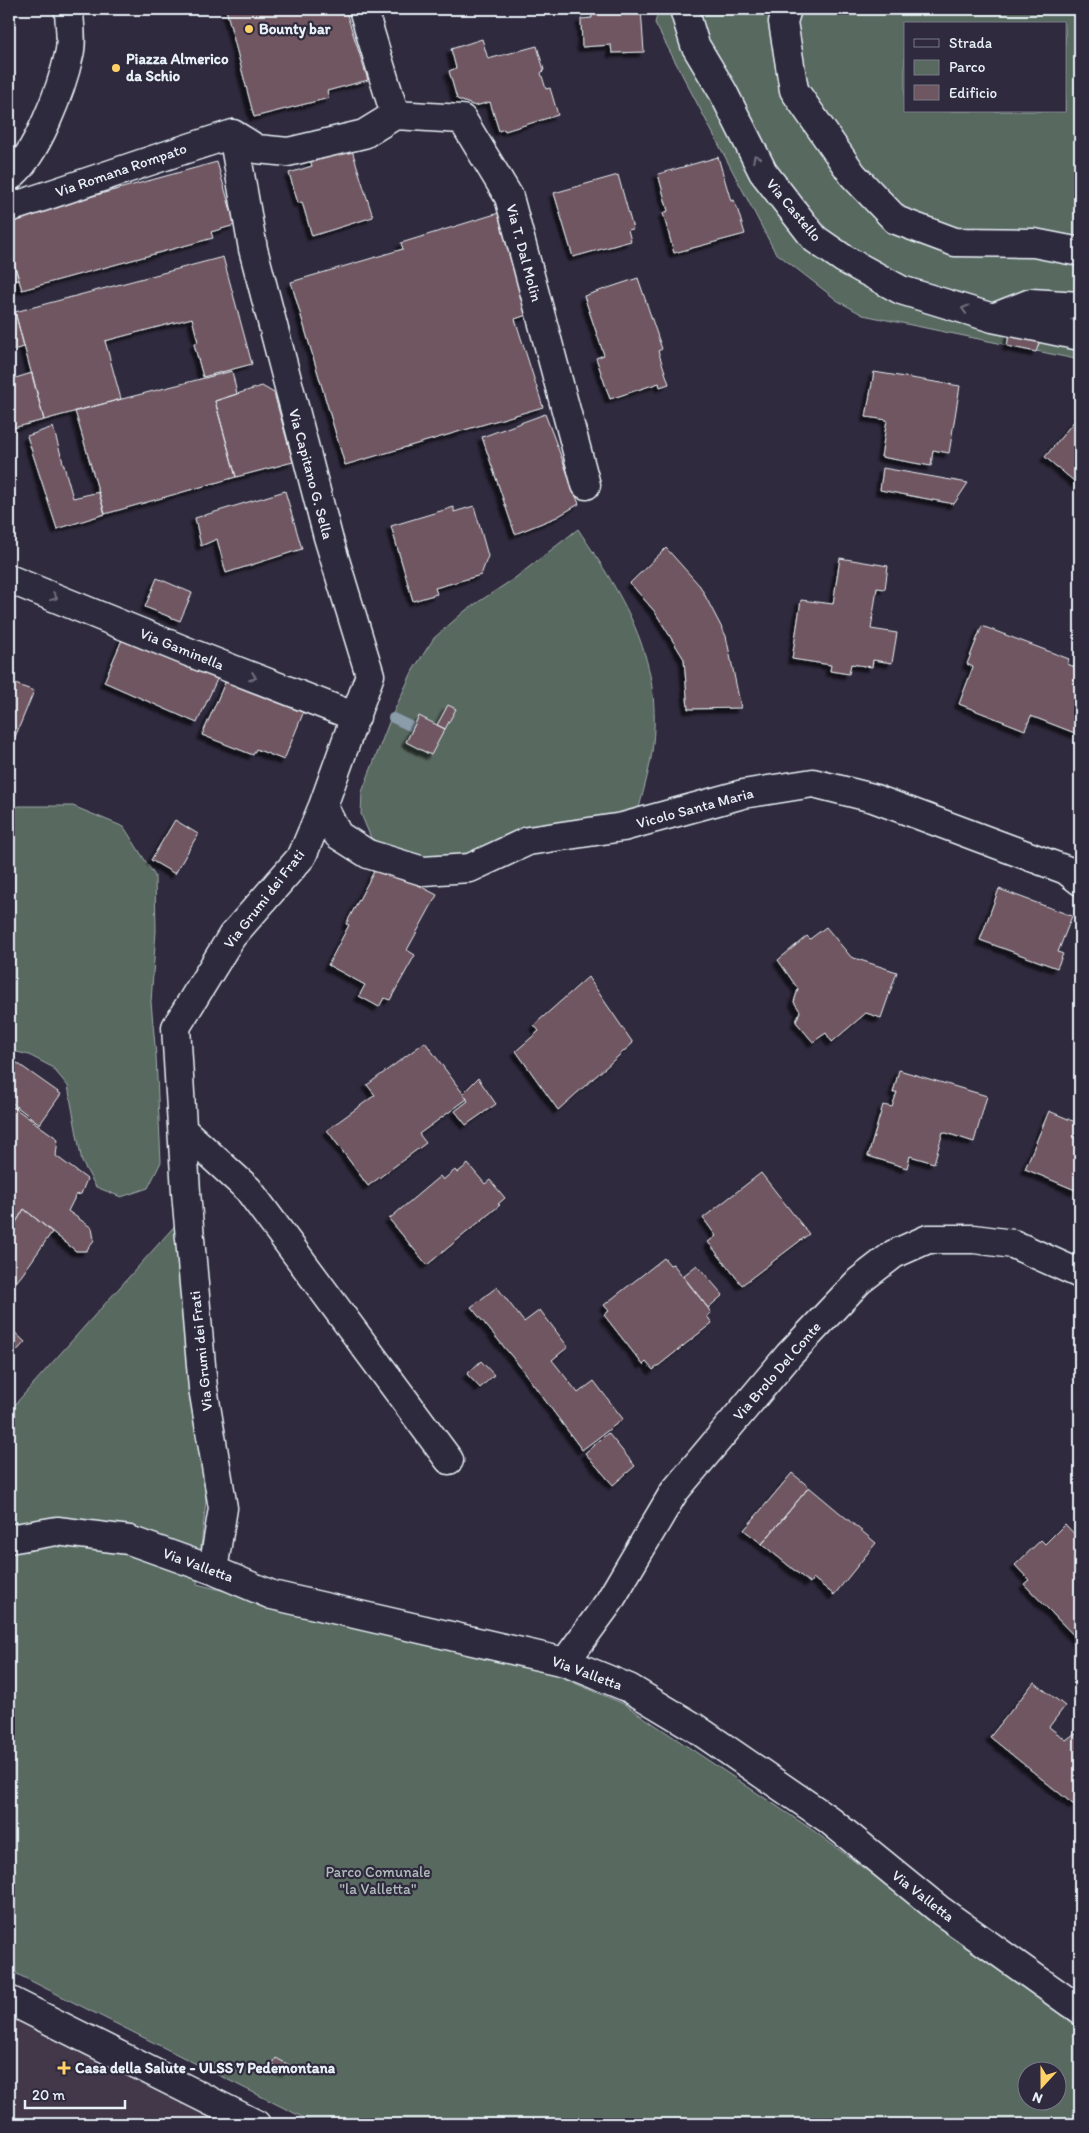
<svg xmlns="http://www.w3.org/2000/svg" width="1089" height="2133" font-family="Itim,sans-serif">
	<defs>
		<filter id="shadow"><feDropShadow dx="-4.5" dy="4.5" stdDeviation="1" flood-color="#0009"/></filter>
	</defs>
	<rect width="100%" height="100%" fill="#2f2a3d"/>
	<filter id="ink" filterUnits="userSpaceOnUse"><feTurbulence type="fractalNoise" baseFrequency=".02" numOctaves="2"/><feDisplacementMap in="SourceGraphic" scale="10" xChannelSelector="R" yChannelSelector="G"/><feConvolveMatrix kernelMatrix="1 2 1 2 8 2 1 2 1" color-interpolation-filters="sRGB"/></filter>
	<g filter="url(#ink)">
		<path fill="#423848" d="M 9,2013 L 230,2124 L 9,2124 Z"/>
		<path fill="#596960" stroke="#a0adac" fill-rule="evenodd" d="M 659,9 L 1080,9 L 1080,360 L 863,315 L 838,301 L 775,252 L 655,23 ZM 905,24 L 1065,24 L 1065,111 L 905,111 Z
			M 578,529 C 626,601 664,661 652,752 C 649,773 642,795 637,816 L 427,864 L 392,851 L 371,838 L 361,814 L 362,792 L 390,720 L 413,670 L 434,638 L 466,610 L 515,578 Z
			M 19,806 L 73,806 L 124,827 L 155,876 L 156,931 L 151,1002 L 156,1056 L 161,1162 L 148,1188 L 121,1197 L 96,1187 L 82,1162 L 68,1086 L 52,1067 L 29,1055 L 9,1050 L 9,812 Z
			M 179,1221 L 206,1501 L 197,1584 L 556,1675 L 624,1704 L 814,1831 L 1074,2025 L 1080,2026 L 1080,2124 L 316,2124 L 9,1970 L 9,1411 ZM 1026,2070 L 1056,2070 L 1056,2100 L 1026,2100 Z"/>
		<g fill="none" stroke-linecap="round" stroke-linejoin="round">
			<path stroke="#8b9cab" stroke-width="10" d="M 393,718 L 410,726"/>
		</g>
		<path fill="#6f5761" stroke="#e8f1f8" filter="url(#shadow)" d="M 226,9 L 345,9 L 368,80 L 327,91 L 329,98 L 254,117 Z
			M 591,9 L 641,9 L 644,52 L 612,53 L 611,45 L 582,47 L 581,19 L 592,18 Z
			M 482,39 L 488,59 L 537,46 L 544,70 L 541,73 L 546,89 L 550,88 L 558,115 L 505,131 L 504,129 L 499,131 L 490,102 L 475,106 L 457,99 L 449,71 L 456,68 L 451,49 Z
			M 350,144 L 373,217 L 312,236 L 302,202 L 298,203 L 289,173 L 312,166 L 309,157 Z
			M 718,157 L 731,201 L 734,200 L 738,211 L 745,234 L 674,253 L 663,213 L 668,211 L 658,174 Z
			M 217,162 L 235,225 L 211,232 L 213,238 L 22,290 L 9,247 L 9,219 Z
			M 618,175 L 633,229 L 628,230 L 631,241 L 573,257 L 554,193 Z
			M 502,212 L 533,313 L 515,319 L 543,407 L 345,465 L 291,282 L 403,249 L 401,243 Z
			M 9,247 L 19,280 L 9,283 Z
			M 223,257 L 252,364 L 203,377 L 194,344 L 198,342 L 192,318 L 105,341 L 121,399 L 44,420 L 15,312 Z
			M 638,278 L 662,349 L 658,351 L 669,384 L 660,387 L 659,383 L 610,399 L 596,358 L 604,355 L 584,296 Z
			M 9,288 L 24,347 L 9,351 Z
			M 1011,325 L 1043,332 L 1036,352 L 1007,346 Z
			M 232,371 L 237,394 L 215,401 L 236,477 L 105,514 L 75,411 Z
			M 874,372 L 960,386 L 949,453 L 933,450 L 931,466 L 881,457 L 887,420 L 866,417 Z
			M 32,373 L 44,420 L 9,429 L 9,380 Z
			M 262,386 L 274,393 L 293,462 L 236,477 L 215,401 Z
			M 545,414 L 579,504 L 557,517 L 515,534 L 482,437 Z
			M 1080,414 L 1080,486 L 1045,457 Z
			M 53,427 L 73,498 L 99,492 L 105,514 L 57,529 L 27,436 Z
			M 883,468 L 968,483 L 954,504 L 880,490 Z
			M 285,491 L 302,549 L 226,573 L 217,539 L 201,546 L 195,518 Z
			M 474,506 L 488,556 L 481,575 L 435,588 L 437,594 L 413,601 L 391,526 L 454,507 L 454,512 Z
			M 666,548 L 700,586 L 726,636 L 741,708 L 688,709 L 684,659 L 655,612 L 630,583 Z
			M 840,558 L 888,566 L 885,589 L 877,588 L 871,629 L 897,633 L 892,663 L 873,660 L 872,667 L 851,664 L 849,674 L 830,671 L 831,665 L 792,659 L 801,600 L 833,604 Z
			M 157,578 L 192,593 L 180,621 L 145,607 Z
			M 982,626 L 1069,659 L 1067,664 L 1080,669 L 1080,735 L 1031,716 L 1025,730 L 959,704 L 973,667 L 967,664 Z
			M 124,635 L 219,675 L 197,723 L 104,682 Z
			M 227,678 L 304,711 L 284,760 L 256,749 L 253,755 L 202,735 Z
			M 10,682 L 34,691 L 10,749 L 9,749 Z
			M 448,705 L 456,709 L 445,729 L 437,725 Z
			M 419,716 L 445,729 L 431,755 L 406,742 Z
			M 175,820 L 198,834 L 175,874 L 151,860 Z
			M 378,864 L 437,895 L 407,950 L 415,955 L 390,1000 L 384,998 L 379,1007 L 359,996 L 365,985 L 328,965 L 349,925 L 346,924 Z
			M 999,889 L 1072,916 L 1058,952 L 1063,954 L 1057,968 L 980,940 Z
			M 826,927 L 851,957 L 897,972 L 881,1018 L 866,1013 L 832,1042 L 826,1033 L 813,1042 L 796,1022 L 800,1011 L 794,1002 L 798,989 L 778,960 L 807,936 L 810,939 Z
			M 588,977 L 633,1043 L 558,1110 L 516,1051 L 539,1031 L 534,1025 Z
			M 425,1042 L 467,1099 L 419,1134 L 426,1143 L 368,1186 L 327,1130 L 375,1095 L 367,1085 Z
			M 10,1058 L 61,1094 L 40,1124 L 9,1101 Z
			M 899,1070 L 987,1096 L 974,1142 L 943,1132 L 934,1163 L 910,1156 L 907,1168 L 868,1156 L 883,1105 L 892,1107 L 897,1092 L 893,1093 Z
			M 478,1078 L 496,1104 L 466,1125 L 455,1111 L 468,1101 L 463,1093 Z
			M 9,1104 L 58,1139 L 56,1156 L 87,1179 L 81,1194 L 76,1195 L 68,1211 L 92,1228 L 94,1240 L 86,1251 L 76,1251 L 24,1209 L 9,1234 Z
			M 1049,1111 L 1080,1124 L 1080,1196 L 1078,1195 L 1080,1192 L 1025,1169 Z
			M 468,1164 L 485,1184 L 490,1180 L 505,1198 L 498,1204 L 500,1205 L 427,1265 L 389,1219 L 440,1176 L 443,1180 L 455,1170 L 457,1173 Z
			M 761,1173 L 809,1234 L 742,1285 L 708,1242 L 716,1236 L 703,1218 Z
			M 24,1209 L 52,1232 L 22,1275 L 9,1291 L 9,1234 Z
			M 664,1258 L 670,1265 L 673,1264 L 708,1308 L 711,1313 L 707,1316 L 712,1323 L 653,1370 L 646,1362 L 643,1365 L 604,1315 L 609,1311 L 604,1305 Z
			M 697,1265 L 723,1295 L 708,1308 L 683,1276 Z
			M 497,1287 L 524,1322 L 540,1310 L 568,1347 L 552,1360 L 578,1393 L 594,1381 L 623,1419 L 582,1450 L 518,1364 L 471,1307 Z
			M 9,1327 L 25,1342 L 9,1359 Z
			M 481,1361 L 494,1375 L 480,1388 L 467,1374 Z
			M 608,1433 L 635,1466 L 613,1485 L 585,1453 Z
			M 792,1473 L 809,1487 L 762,1544 L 744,1530 Z
			M 809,1487 L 876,1543 L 834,1595 L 813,1578 L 810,1583 L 762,1544 Z
			M 1065,1524 L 1080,1540 L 1080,1642 L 1024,1584 L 1029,1580 L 1015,1565 L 1041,1540 L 1045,1544 Z
			M 1034,1682 L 1065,1706 L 1049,1727 L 1066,1740 L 1074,1734 L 1080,1736 L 1080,1799 L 1074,1805 L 990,1737 Z
			M 276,2058 L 289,2065 L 286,2072 L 272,2065 Z"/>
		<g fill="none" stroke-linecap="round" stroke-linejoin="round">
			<defs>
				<path id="minor" d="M 363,9 L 395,115
					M 684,9 L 695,45 L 723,92 L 763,172 L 815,239 L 844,259 L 901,290 L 993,318 L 1080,336
					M 787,9 L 783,22 L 794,90 L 853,175 L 896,220 L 955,242 L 1034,243 L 1080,252
					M 233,134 L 257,149 L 288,152 L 364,134 L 395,115 L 462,119 L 509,197 L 586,485
					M 9,177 C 36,158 62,87 69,55 C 73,41 69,23 69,9
					M 9,208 C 84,184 158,157 233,134
					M 993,318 L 1031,303 L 1080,306
					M 9,579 L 191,653 L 356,717
					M 323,806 L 338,835 L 368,854 L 423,871 L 470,868 L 528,841 L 623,827 L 743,794 L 813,783 L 873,798 L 1066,870 L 1080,881
					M 184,1131 L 248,1189 L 449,1460
					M 9,1539 L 57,1531 L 129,1540 L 213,1570 L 272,1595 L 565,1662 L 629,1688 L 694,1727 L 828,1819 L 941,1911 L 1080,2010
					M 213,1570 L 223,1508 L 203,1388 L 186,1192 L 176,1027 L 232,936 L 302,856 L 323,806 L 370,675 L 328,537 L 253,249 L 233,134
					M 565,1662 L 609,1602 L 674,1492 L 789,1355 L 859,1281 L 894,1254 L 928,1239 L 974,1239 L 1013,1244 L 1080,1274
					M 9,2000 L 256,2124"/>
			</defs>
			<use href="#minor" stroke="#e8f1f8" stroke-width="31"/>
			<use href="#minor" stroke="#2f2a3d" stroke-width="28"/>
		</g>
		<defs><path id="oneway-chevron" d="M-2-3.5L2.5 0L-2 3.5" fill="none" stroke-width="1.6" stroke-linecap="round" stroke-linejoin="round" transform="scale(1.25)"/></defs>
		<g stroke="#70707e">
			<use href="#oneway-chevron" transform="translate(756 158) rotate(-116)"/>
			<use href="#oneway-chevron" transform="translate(965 309) rotate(-163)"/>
			<use href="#oneway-chevron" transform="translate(54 597) rotate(22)"/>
			<use href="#oneway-chevron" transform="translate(253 677) rotate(21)"/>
		</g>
	</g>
	<g fill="#ffd166" stroke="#2f2a3d" stroke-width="2">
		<circle cx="249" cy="29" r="5"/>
		<circle cx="116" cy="68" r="5"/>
		<path d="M61.5 2060.5h5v5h5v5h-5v5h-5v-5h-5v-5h5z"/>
	</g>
	<g text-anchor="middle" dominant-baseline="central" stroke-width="4.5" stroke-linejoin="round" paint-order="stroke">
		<g font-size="15" font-weight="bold" fill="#e8f1f8" stroke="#2f2a3d" text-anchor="start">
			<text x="259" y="29">Bounty bar</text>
			<text x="126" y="59">Piazza Almerico<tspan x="126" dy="17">da Schio</tspan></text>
			<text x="75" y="2068">Casa della Salute - ULSS 7 Pedemontana</text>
		</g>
		<g font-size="15" fill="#e8f1f8" stroke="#2f2a3d">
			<text transform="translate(121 170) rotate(-19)">Via Romana Rompato</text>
			<text transform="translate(794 210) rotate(50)">Via Castello</text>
			<text transform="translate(524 253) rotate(75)">Via T. Dal Molin</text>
			<text transform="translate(311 474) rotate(75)">Via Capitano G. Sella</text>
			<text transform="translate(182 649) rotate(22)">Via Gaminella</text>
			<text transform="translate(695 808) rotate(-15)">Vicolo Santa Maria</text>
			<text transform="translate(264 899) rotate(-52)">Via Grumi dei Frati</text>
			<text transform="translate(201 1351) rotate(-96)">Via Grumi dei Frati</text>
			<text transform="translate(777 1371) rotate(-49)">Via Brolo Del Conte</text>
			<text transform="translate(198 1565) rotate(20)">Via Valletta</text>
			<text transform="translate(587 1673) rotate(20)">Via Valletta</text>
			<text transform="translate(923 1896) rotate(38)">Via Valletta</text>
		</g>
		<g font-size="15" fill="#afbbbb" stroke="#2f2a3d">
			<text x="378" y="1872">Parco Comunale<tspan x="378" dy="17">"la Valletta"</tspan></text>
		</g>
	</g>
	<rect width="1089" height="2133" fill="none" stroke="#2f2a3d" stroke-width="30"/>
	<rect x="15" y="15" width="1059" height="2103" fill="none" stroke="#e8f1f8" stroke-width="2" filter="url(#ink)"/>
	<rect x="904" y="22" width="162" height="90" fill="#2f2a3d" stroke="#797a88"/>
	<rect x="914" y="39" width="25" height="8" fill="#2f2a3d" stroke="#797a88"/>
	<text x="949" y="48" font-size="15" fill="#e8f1f8">Strada</text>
	<rect x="914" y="60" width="25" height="15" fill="#596960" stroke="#797a88"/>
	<text x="949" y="72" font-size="15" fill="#e8f1f8">Parco</text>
	<rect x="914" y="85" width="25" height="15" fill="#6f5761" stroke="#797a88"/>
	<text x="949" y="98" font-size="15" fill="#e8f1f8">Edificio</text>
	<g transform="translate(1042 2086) rotate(201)"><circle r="24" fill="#2f2a3d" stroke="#797a88"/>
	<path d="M0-4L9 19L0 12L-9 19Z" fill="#ffd166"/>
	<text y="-8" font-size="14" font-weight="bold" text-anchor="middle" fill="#e8f1f8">N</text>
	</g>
	<path d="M25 2100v8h100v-8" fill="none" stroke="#e8f1f8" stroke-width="2.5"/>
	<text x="32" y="2100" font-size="15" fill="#e8f1f8" stroke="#2f2a3d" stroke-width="4" paint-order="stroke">20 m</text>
</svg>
